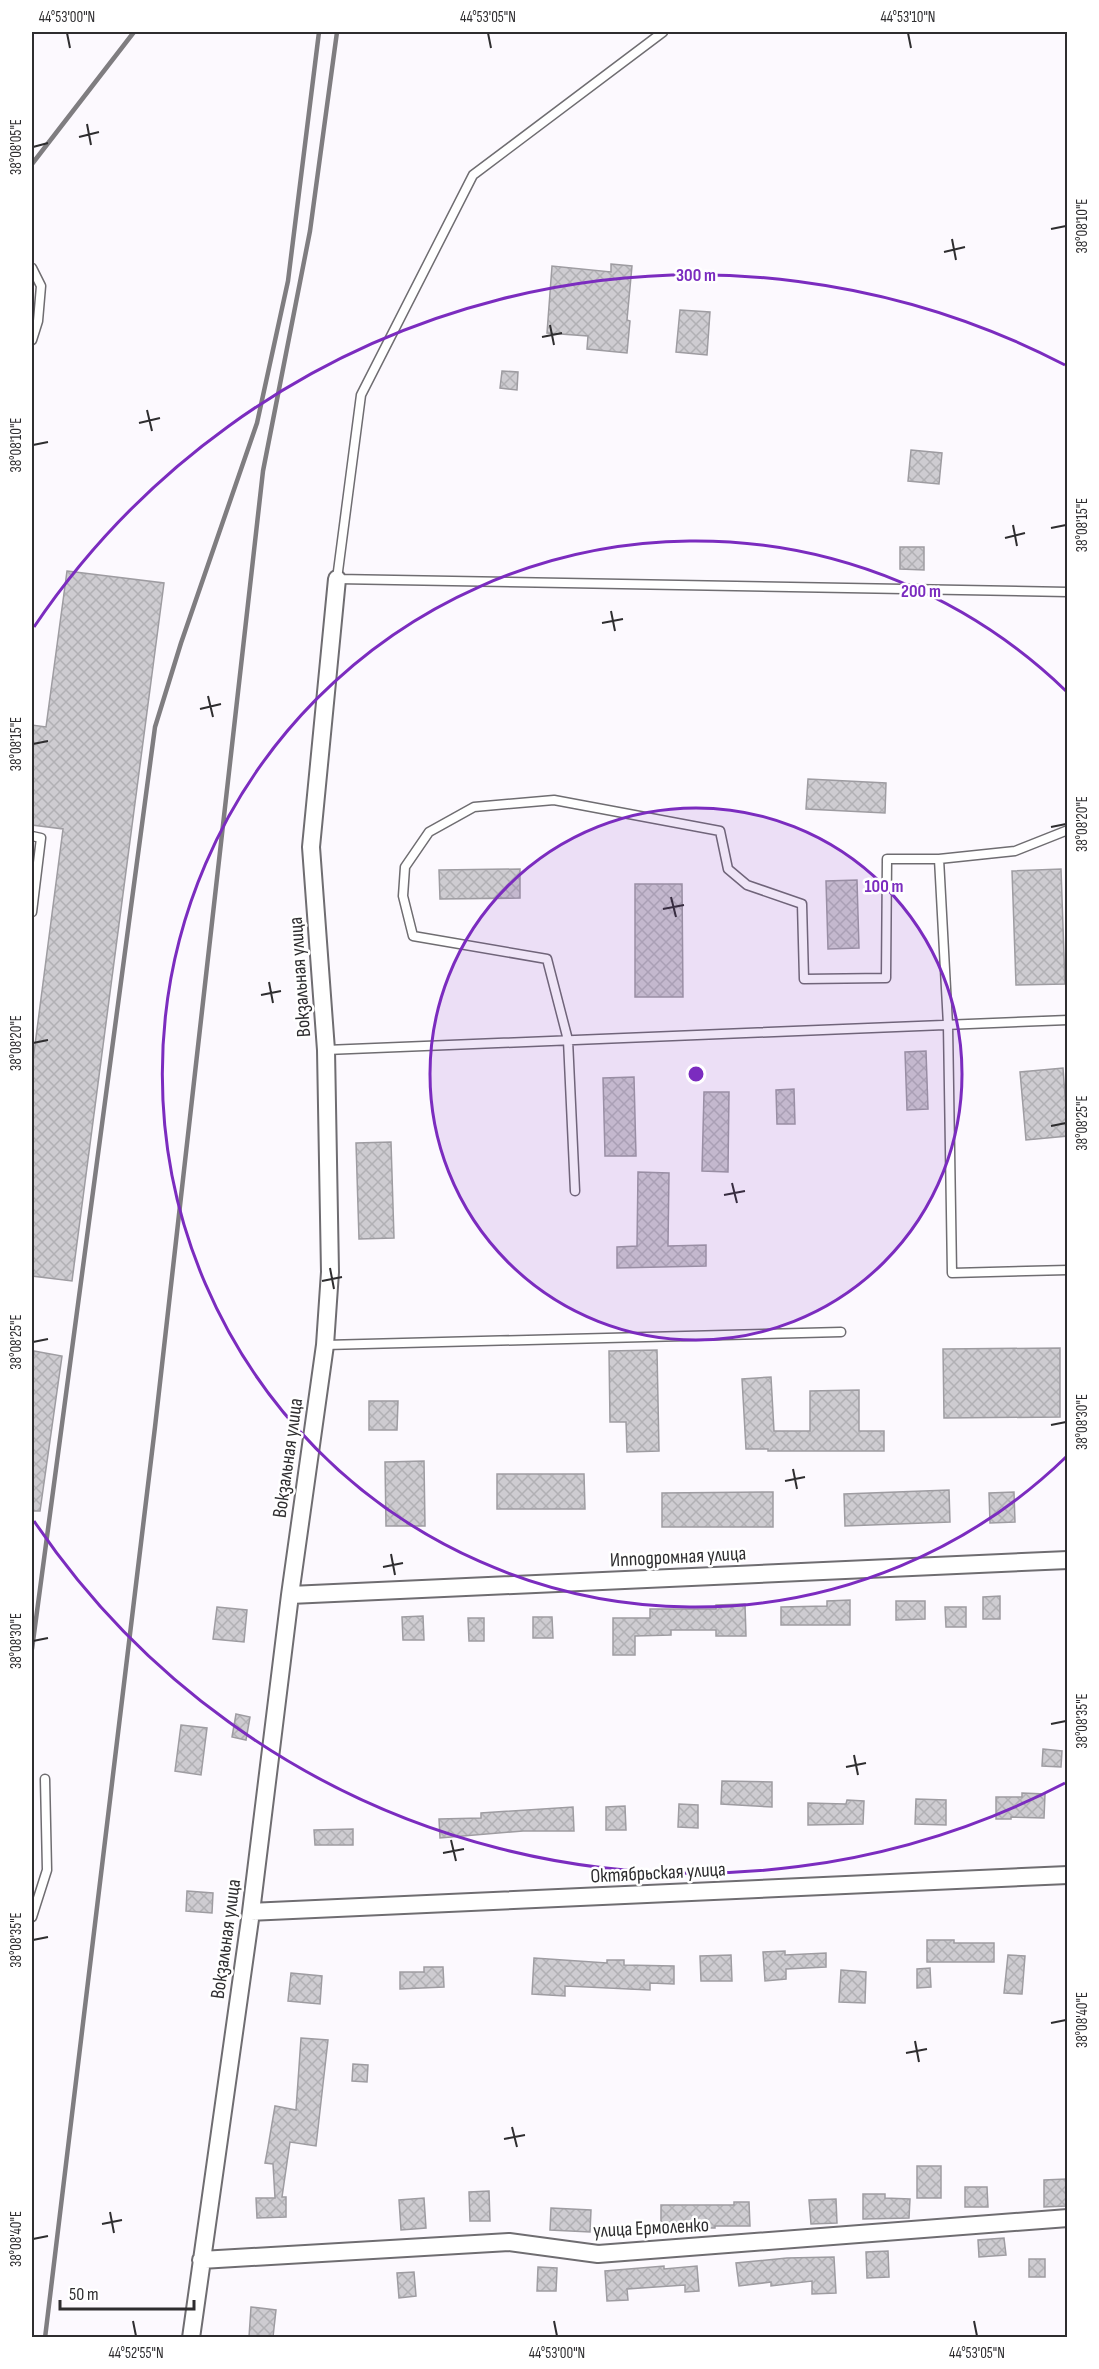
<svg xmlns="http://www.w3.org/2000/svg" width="1099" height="2369" font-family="'Sofia Sans Condensed',sans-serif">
	<defs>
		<pattern id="building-cross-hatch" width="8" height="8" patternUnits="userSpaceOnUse" patternTransform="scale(1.5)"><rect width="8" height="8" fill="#ceccd1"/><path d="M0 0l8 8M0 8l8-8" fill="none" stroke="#b1b0b4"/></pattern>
	</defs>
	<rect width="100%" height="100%" fill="#fcf9fe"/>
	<path fill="url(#building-cross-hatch)" stroke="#9e9ca1" stroke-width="1.5" d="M 611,264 L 632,266 L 627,320 L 630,321 L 627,353 L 587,349 L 588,336 L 547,333 L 552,266 L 611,272 Z
		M 680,310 L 710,312 L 707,355 L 676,352 Z
		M 502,371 L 518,372 L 517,390 L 500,388 Z
		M 911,450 L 942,453 L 939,484 L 908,481 Z
		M 900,547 L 924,547 L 924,570 L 900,569 Z
		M 67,571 L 164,583 L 72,1281 L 32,1276 L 32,1068 L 63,829 L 32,825 L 32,725 L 46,727 Z
		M 808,779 L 886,783 L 885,813 L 806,809 Z
		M 520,869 L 520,898 L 440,899 L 439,870 Z
		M 1061,869 L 1065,984 L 1016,985 L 1012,871 Z
		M 857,880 L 859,948 L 828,949 L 826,881 Z
		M 635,884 L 682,884 L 683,997 L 635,997 Z
		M 926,1051 L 928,1109 L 907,1110 L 905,1052 Z
		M 1063,1068 L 1068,1136 L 1026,1140 L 1020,1072 Z
		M 634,1077 L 636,1156 L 605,1156 L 603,1078 Z
		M 794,1089 L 795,1124 L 777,1124 L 776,1090 Z
		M 704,1092 L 729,1092 L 728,1172 L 702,1171 Z
		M 391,1142 L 394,1238 L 359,1239 L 356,1143 Z
		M 638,1172 L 669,1173 L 668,1246 L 706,1245 L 706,1266 L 617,1268 L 617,1247 L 637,1246 Z
		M 1060,1348 L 1060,1417 L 944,1418 L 943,1349 Z
		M 657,1350 L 659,1451 L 627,1452 L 626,1422 L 610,1422 L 609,1351 Z
		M 34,1351 L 62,1356 L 40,1511 L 32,1511 L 32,1367 Z
		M 771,1377 L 774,1431 L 810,1431 L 810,1391 L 859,1390 L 859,1431 L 884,1431 L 884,1451 L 768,1451 L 768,1449 L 746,1449 L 742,1379 Z
		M 369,1401 L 398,1401 L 397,1430 L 369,1430 Z
		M 424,1461 L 425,1526 L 386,1526 L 385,1462 Z
		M 497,1474 L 584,1474 L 585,1509 L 497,1509 Z
		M 949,1490 L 950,1522 L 845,1526 L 844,1494 Z
		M 773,1492 L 773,1527 L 662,1527 L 662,1493 Z
		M 1014,1492 L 1015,1522 L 990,1523 L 989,1493 Z
		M 1000,1596 L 1000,1619 L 983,1619 L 983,1597 Z
		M 850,1600 L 850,1625 L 781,1625 L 781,1607 L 827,1606 L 827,1601 Z
		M 896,1601 L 925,1601 L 925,1619 L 896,1620 Z
		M 745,1604 L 746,1636 L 716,1636 L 716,1630 L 671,1630 L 671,1635 L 635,1636 L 635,1655 L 613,1655 L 613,1618 L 650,1618 L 650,1609 L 716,1609 L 716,1605 Z
		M 217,1607 L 247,1610 L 244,1642 L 213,1639 Z
		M 945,1607 L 966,1607 L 966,1627 L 946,1627 Z
		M 423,1616 L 424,1640 L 403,1640 L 402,1617 Z
		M 533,1617 L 552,1617 L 553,1638 L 533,1638 Z
		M 468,1618 L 484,1618 L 484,1641 L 469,1641 Z
		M 236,1714 L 250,1717 L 246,1740 L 232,1737 Z
		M 181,1725 L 207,1728 L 201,1775 L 175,1771 Z
		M 1043,1749 L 1062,1751 L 1061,1767 L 1042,1766 Z
		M 722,1781 L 772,1782 L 772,1807 L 721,1804 Z
		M 1022,1793 L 1045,1794 L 1044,1818 L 1011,1817 L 1011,1819 L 996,1819 L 996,1797 L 1022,1797 Z
		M 916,1799 L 946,1800 L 946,1825 L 915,1824 Z
		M 847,1800 L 864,1801 L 863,1824 L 808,1825 L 808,1803 L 846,1804 Z
		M 679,1804 L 698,1805 L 698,1828 L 678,1827 Z
		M 625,1806 L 626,1830 L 606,1830 L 606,1807 Z
		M 573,1807 L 574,1831 L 523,1831 L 440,1838 L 439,1819 L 481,1818 L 481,1813 Z
		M 353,1829 L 353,1845 L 315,1845 L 314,1830 Z
		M 187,1891 L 213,1893 L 212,1913 L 186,1911 Z
		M 927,1940 L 954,1940 L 954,1943 L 994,1943 L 994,1962 L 927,1962 Z
		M 785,1951 L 785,1955 L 826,1953 L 826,1967 L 786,1969 L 786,1979 L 765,1981 L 763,1952 Z
		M 731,1955 L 732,1981 L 701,1981 L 700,1956 Z
		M 1008,1955 L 1025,1956 L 1022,1994 L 1004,1993 Z
		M 534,1958 L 607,1963 L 607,1960 L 624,1960 L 624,1965 L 674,1966 L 674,1984 L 650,1983 L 650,1990 L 565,1986 L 565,1996 L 532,1994 Z
		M 424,1967 L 443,1967 L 444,1987 L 400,1989 L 400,1972 L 424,1972 Z
		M 930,1968 L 931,1987 L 917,1988 L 917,1969 Z
		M 841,1970 L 866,1972 L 865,2003 L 839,2002 Z
		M 291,1973 L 322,1976 L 320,2004 L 288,2001 Z
		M 301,2038 L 328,2040 L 316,2146 L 290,2142 L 282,2197 L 286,2197 L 286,2217 L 257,2218 L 256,2198 L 275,2198 L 273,2164 L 265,2163 L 268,2147 L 275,2106 L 296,2110 Z
		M 353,2064 L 368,2065 L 367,2082 L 352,2081 Z
		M 917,2166 L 941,2166 L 941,2198 L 917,2198 Z
		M 1066,2179 L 1066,2206 L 1044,2207 L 1044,2180 Z
		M 965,2187 L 987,2187 L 988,2207 L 965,2207 Z
		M 489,2191 L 490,2221 L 470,2221 L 469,2192 Z
		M 863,2194 L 885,2194 L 885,2198 L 910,2199 L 909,2218 L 863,2219 Z
		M 424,2198 L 426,2228 L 401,2230 L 399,2200 Z
		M 836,2199 L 837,2223 L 811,2224 L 809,2200 Z
		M 734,2202 L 749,2202 L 750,2226 L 715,2226 L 715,2228 L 701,2228 L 701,2226 L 661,2228 L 661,2205 L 734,2205 Z
		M 551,2208 L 591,2210 L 590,2232 L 550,2230 Z
		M 1004,2238 L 1006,2255 L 979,2257 L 978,2240 Z
		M 888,2251 L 889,2277 L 867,2278 L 866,2252 Z
		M 834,2257 L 836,2293 L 812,2294 L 812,2281 L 771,2286 L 771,2282 L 739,2286 L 736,2263 L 787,2258 Z
		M 1029,2259 L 1045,2259 L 1045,2277 L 1029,2277 Z
		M 664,2266 L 664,2269 L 697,2266 L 699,2291 L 685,2292 L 685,2285 L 627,2289 L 628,2300 L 607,2301 L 605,2271 Z
		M 538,2267 L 557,2268 L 556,2291 L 537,2291 Z
		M 414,2272 L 416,2296 L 399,2298 L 397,2273 Z
		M 251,2307 L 276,2310 L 273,2337 L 249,2337 Z"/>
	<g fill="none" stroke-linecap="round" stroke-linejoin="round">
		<defs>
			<path id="lane" d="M 663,32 L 473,175 L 361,395 L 337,579 L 1068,592
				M 32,268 L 41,286 L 38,321 L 32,340
				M 32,836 L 41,838 L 32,912
				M 939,859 L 1015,851 L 1068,830
				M 326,1050 L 1068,1020
				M 575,1191 L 568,1040 L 547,959 L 413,936 L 403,896 L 405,867 L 429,832 L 474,807 L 554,800 L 720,831 L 728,869 L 747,885 L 802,904 L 804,979 L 886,978 L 887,859 L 939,859 L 948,1025 L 952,1273 L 1068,1270
				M 325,1345 L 841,1332
				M 32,1917 L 47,1870 L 45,1779"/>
			<path id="street" d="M 290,1595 L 1068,1560
				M 251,1912 L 1068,1875
				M 201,2260 L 509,2242 L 598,2254 L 1068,2218
				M 191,2338 L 251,1912 L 290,1595 L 325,1345 L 330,1272 L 326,1050 L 311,847 L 337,579"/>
		</defs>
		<use href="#lane" stroke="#6f6d71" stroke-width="11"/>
		<use href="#street" stroke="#6f6d71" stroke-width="20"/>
		<use href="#lane" stroke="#fff" stroke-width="8"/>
		<use href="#street" stroke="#fff" stroke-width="16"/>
		<path stroke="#7f7d80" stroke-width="4.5" d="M 32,164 L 134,32
			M 32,1649 L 155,727 L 181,643 L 257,423 L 288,281 L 319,32
			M 45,2338 L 155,1427 L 263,471 L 310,231 L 337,32"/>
	</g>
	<path fill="none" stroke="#2e2d2f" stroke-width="2" d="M 67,33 L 70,48M 488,33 L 491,48M 908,33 L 911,48M 87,124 L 91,145M 79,137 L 99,132M 33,147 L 48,143M 1051,229 L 1066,226M 952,239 L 956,260M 944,252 L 965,247M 550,325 L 554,345M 542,337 L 562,333M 147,410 L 152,431M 139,423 L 160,418M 33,445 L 48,442M 1013,525 L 1017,546M 1051,528 L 1066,525M 1005,538 L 1025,533M 611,611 L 615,631M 602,623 L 623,619M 208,696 L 213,717M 200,709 L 221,704M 33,744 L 48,741M 1051,827 L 1066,824M 671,897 L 676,917M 663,909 L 684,905M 269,982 L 273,1003M 261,995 L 281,991M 33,1043 L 48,1040M 1051,1126 L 1066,1123M 732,1183 L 737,1203M 724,1195 L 745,1191M 330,1268 L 334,1289M 322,1281 L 342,1277M 33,1342 L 48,1339M 1051,1425 L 1066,1422M 793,1469 L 797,1489M 785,1481 L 805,1477M 391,1554 L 395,1575M 383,1567 L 403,1563M 33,1641 L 48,1638M 1051,1724 L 1066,1721M 854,1755 L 858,1775M 846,1767 L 866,1763M 451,1840 L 456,1861M 443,1853 L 464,1849M 33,1940 L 48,1937M 1051,2023 L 1066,2020M 915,2041 L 919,2062M 906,2053 L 927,2049M 512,2127 L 517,2147M 504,2139 L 525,2135M 110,2212 L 114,2233M 102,2224 L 122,2220M 33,2239 L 48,2236M 133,2321 L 136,2336M 554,2321 L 557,2336M 974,2321 L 977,2336"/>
	<circle cx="696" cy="1074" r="266" fill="#7b2cbf" fill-opacity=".12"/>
	<g fill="none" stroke="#7b2cbf" stroke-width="3">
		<circle cx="696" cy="1074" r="266"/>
		<path d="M1066 1457A533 533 0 1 1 1066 691"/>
		<path d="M1065 1783A799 799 0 0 1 34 1521M34 627A799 799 0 0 1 1065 365"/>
	</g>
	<g text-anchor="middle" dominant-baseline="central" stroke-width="5" stroke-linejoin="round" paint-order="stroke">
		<g font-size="20" fill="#2e2d2f" stroke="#fff">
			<text transform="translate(300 977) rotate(-94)">Вокзальная улица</text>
			<text transform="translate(288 1458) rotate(-82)">Вокзальная улица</text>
			<text transform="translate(678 1557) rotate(-3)">Ипподромная улица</text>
			<text transform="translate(658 1873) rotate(-3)">Октябрьская улица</text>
			<text transform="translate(226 1939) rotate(-82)">Вокзальная улица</text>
			<text transform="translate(651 2228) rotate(-3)">улица Ермоленко</text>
		</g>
	</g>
	<circle cx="696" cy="1074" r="9" fill="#7b2cbf" stroke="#fff" stroke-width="3"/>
	<g font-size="18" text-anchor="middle" font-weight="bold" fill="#7b2cbf" stroke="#fff" stroke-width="5" stroke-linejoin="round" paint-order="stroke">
		<text x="696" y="281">300 m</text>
		<text x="921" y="597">200 m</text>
		<text x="884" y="892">100 m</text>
	</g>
	<rect width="1099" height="2369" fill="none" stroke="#ffffff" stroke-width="66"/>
	<path d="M60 2300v9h134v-9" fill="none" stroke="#2e2d2f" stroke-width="3"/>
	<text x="69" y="2300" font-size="18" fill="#2e2d2f" stroke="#ffffff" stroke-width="4.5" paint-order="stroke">50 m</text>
	<rect x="33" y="33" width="1033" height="2303" fill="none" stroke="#2e2d2f" stroke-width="2"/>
	<g font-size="15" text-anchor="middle" fill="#2e2d2f">
		<text x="67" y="22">44°53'00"N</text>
		<text x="488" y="22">44°53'05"N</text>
		<text x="908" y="22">44°53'10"N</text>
		<text transform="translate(16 147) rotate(-90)" y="5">38°08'05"E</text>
		<text transform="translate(1082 226) rotate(-90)" y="5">38°08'10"E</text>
		<text transform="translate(16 445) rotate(-90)" y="5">38°08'10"E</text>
		<text transform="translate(1082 525) rotate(-90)" y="5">38°08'15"E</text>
		<text transform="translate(16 744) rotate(-90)" y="5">38°08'15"E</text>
		<text transform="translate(1082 824) rotate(-90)" y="5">38°08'20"E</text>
		<text transform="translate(16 1043) rotate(-90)" y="5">38°08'20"E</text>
		<text transform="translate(1082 1123) rotate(-90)" y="5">38°08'25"E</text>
		<text transform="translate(16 1342) rotate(-90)" y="5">38°08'25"E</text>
		<text transform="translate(1082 1422) rotate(-90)" y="5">38°08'30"E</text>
		<text transform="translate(16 1641) rotate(-90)" y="5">38°08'30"E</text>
		<text transform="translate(1082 1721) rotate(-90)" y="5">38°08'35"E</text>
		<text transform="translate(16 1940) rotate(-90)" y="5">38°08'35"E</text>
		<text transform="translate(1082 2020) rotate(-90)" y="5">38°08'40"E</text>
		<text transform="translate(16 2239) rotate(-90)" y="5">38°08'40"E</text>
		<text x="136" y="2358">44°52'55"N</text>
		<text x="557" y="2358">44°53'00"N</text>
		<text x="977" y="2358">44°53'05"N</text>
	</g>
</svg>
